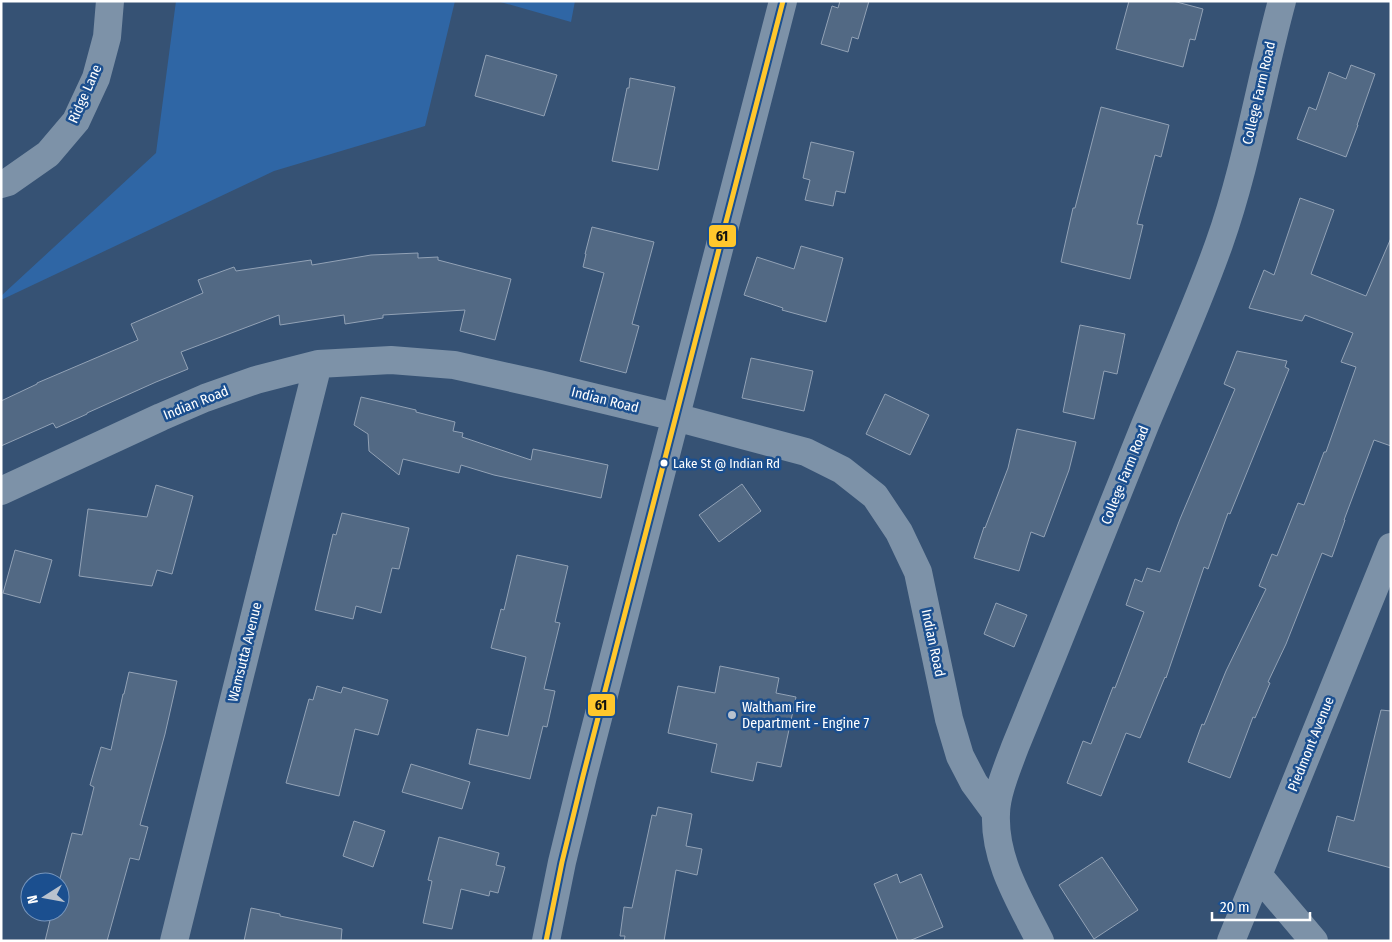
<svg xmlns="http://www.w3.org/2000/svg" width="1392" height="942" font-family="'Fira Sans Condensed',sans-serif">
	<rect width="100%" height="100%" fill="#365274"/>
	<path fill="#2f66a5" d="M 176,1 L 455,1 L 425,126 L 274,171 L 1,300 L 1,296 L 156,153 Z
		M 497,1 L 575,1 L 571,22 Z"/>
	<path fill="#526984" stroke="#92a2b6" d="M 840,1 L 869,1 L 858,39 L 852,37 L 848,52 L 821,44 L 832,6 L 838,8 Z
		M 1129,1 L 1173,1 L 1203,9 L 1195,40 L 1190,39 L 1183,67 L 1116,49 Z
		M 486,55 L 557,75 L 544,116 L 475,96 Z
		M 1351,65 L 1375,74 L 1357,125 L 1358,125 L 1346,157 L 1297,139 L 1309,107 L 1316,110 L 1329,72 L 1346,79 Z
		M 630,78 L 675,87 L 658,170 L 612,161 L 627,88 L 629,88 Z
		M 1101,107 L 1169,125 L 1161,157 L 1155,155 L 1137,224 L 1143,225 L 1130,279 L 1061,262 L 1073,208 L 1075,208 Z
		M 811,142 L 854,152 L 845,193 L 836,191 L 833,206 L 805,200 L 810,180 L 803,178 Z
		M 1300,198 L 1334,210 L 1311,274 L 1366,296 L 1391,238 L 1391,446 L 1374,440 L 1344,520 L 1345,520 L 1332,557 L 1322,553 L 1286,644 L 1268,682 L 1270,683 L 1255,718 L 1253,717 L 1230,778 L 1188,762 L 1202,724 L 1204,725 L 1226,671 L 1266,589 L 1259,586 L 1272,554 L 1277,556 L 1298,503 L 1304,505 L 1324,452 L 1326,452 L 1356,367 L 1341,362 L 1353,333 L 1305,315 L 1302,321 L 1249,308 L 1264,270 L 1274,275 Z
		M 592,227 L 654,242 L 632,324 L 639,326 L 626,373 L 580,361 L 604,273 L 583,267 L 586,254 L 585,254 Z
		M 801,246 L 843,258 L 826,322 L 782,310 L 783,308 L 744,295 L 757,257 L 794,269 Z
		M 418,253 L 418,258 L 438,257 L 438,260 L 511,279 L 495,340 L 460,331 L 465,310 L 383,315 L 383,318 L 345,324 L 344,315 L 280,325 L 279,315 L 181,352 L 188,369 L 156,382 L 87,413 L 87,414 L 56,428 L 53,423 L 1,446 L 1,401 L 37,384 L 37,383 L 138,340 L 131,324 L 203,293 L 198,280 L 234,267 L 236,271 L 311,260 L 312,265 L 371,255 Z
		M 1080,325 L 1125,334 L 1117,374 L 1104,371 L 1094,419 L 1063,412 Z
		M 1237,351 L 1287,361 L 1285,367 L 1289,369 L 1230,514 L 1228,513 L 1208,569 L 1204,567 L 1166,678 L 1165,677 L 1140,738 L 1126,733 L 1101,796 L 1067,783 L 1083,741 L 1091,744 L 1113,687 L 1115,688 L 1144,612 L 1126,605 L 1135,579 L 1142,582 L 1147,568 L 1160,572 L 1180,519 L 1235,389 L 1224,384 Z
		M 751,358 L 813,371 L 804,411 L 742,398 Z
		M 885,394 L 929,415 L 910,455 L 866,434 Z
		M 361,397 L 416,410 L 416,412 L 455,422 L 453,431 L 463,433 L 462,437 L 531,460 L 533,449 L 608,465 L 601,498 L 494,475 L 461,465 L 459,473 L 403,459 L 399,475 L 369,451 L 368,434 L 354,425 Z
		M 1017,429 L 1076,442 L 1069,470 L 1044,537 L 1031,532 L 1019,571 L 974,558 L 984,527 L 985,528 L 1008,468 Z
		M 742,484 L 761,511 L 719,542 L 699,515 Z
		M 156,485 L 193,496 L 172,574 L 157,570 L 152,586 L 79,576 L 88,509 L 147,517 Z
		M 342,513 L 409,528 L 399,569 L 392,568 L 381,613 L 356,606 L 353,619 L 315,610 L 333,534 L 336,535 Z
		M 15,550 L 52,560 L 40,603 L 3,593 Z
		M 517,555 L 568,566 L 555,622 L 560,623 L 544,689 L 555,691 L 547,727 L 543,726 L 530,779 L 469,764 L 477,729 L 508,736 L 526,657 L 491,648 L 501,609 L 504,610 Z
		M 996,603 L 1027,615 L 1014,647 L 984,634 Z
		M 720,666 L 779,678 L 776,693 L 796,697 L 781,767 L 757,762 L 753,781 L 711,772 L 717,744 L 668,733 L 678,686 L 715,693 Z
		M 129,672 L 177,681 L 165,734 L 140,825 L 148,827 L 139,860 L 130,858 L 107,941 L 45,941 L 52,912 L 60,912 L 60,882 L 59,882 L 72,833 L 82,835 L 94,787 L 90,785 L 101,747 L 111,750 L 123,694 L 124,694 Z
		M 317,686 L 341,693 L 343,687 L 388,700 L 378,735 L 355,729 L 339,796 L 286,783 L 309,699 L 313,700 Z
		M 1381,710 L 1391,711 L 1391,868 L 1328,851 L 1337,816 L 1354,821 Z
		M 411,764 L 470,782 L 462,809 L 402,792 Z
		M 658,807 L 692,814 L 686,846 L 702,849 L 697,875 L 676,870 L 664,941 L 624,941 L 625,936 L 620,936 L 624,907 L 632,908 L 652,815 L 656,816 Z
		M 354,821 L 385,831 L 373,867 L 343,856 Z
		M 439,837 L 499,853 L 496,865 L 505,867 L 498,893 L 490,891 L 489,896 L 461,889 L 452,929 L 423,923 L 432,881 L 428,880 Z
		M 1102,857 L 1138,910 L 1094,939 L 1059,885 Z
		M 897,874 L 900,883 L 921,874 L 943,927 L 909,941 L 898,941 L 874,884 Z
		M 251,908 L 280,914 L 280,916 L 342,929 L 341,941 L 244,941 Z"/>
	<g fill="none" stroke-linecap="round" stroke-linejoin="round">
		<path stroke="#7d92a8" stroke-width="28" d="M 1,184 L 8,182 L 48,154 L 76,121 L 96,78 L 107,37 L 110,1
			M 1,491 L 161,417 L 205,398 L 256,380 L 318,364 L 391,360 L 454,365 L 539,384 L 675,417 L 806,452 L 842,470 L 875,496 L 899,532 L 918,572 L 949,719 L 960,756 L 974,783 L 996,813
			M 1258,875 L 1314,941
			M 174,941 C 222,749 269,556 318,364
			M 546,941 L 562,862 L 583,776 L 783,1
			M 1040,941 C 1020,901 994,860 996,814 C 996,794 1008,766 1015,747 C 1059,640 1102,533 1145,425 C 1170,365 1197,306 1219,244 C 1247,165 1260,82 1282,1
			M 1231,941 L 1258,875 L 1391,547"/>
		<defs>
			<path id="bus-1" d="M 546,941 L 562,862 L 583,776 L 783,1"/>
		</defs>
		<use href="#bus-1" stroke="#1b4f8f" stroke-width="9"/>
		<use href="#bus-1" stroke="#ffc72c" stroke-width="5"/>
	</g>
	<circle fill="#fff" stroke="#1b4f8f" stroke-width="2" cx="664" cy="463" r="4.5"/>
	<circle fill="#b9c2ce" stroke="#1b4f8f" stroke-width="2" cx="732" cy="715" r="5"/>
	<g text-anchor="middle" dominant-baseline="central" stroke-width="5" stroke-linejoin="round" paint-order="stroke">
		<g font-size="13" fill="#fff" stroke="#1b4f8f" text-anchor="start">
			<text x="673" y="463">Lake St @ Indian Rd</text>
		</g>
		<g font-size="14" fill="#fff" stroke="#1b4f8f">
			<text transform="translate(1259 93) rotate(-77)">College Farm Road</text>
			<text transform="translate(85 94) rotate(-66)">Ridge Lane</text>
			<text transform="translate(605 400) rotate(14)">Indian Road</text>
			<text transform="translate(196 403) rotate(-22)">Indian Road</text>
			<text transform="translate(1125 475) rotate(-68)">College Farm Road</text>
			<text transform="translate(933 643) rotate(78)">Indian Road</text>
			<text transform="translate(245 652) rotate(-76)">Wamsutta Avenue</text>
			<text transform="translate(1311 744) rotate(-68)">Piedmont Avenue</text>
		</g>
		<g font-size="14" fill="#fff" stroke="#1b4f8f" text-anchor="start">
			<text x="742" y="707">Waltham Fire<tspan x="742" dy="16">Department - Engine 7</tspan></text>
		</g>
	</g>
	<g stroke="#1b4f8f" stroke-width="2">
		<rect x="708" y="224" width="29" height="24" rx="5" fill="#ffc72c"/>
		<rect x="587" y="693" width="29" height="24" rx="5" fill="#ffc72c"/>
	</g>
	<g font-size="14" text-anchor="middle" font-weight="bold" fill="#111">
		<text x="722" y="241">61</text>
		<text x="601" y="710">61</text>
	</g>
	<rect width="1392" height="942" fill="none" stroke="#ffffff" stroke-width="5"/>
	<g transform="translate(45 897) rotate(259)"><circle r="24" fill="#1b4f8f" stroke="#7695bc"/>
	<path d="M0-4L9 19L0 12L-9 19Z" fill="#b9c2ce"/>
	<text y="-8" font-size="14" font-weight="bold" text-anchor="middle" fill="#ffffff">N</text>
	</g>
	<path d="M1212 912v8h98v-8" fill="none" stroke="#ffffff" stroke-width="2.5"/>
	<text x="1220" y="912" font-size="15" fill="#ffffff" stroke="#1b4f8f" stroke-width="4" paint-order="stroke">20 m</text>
</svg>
